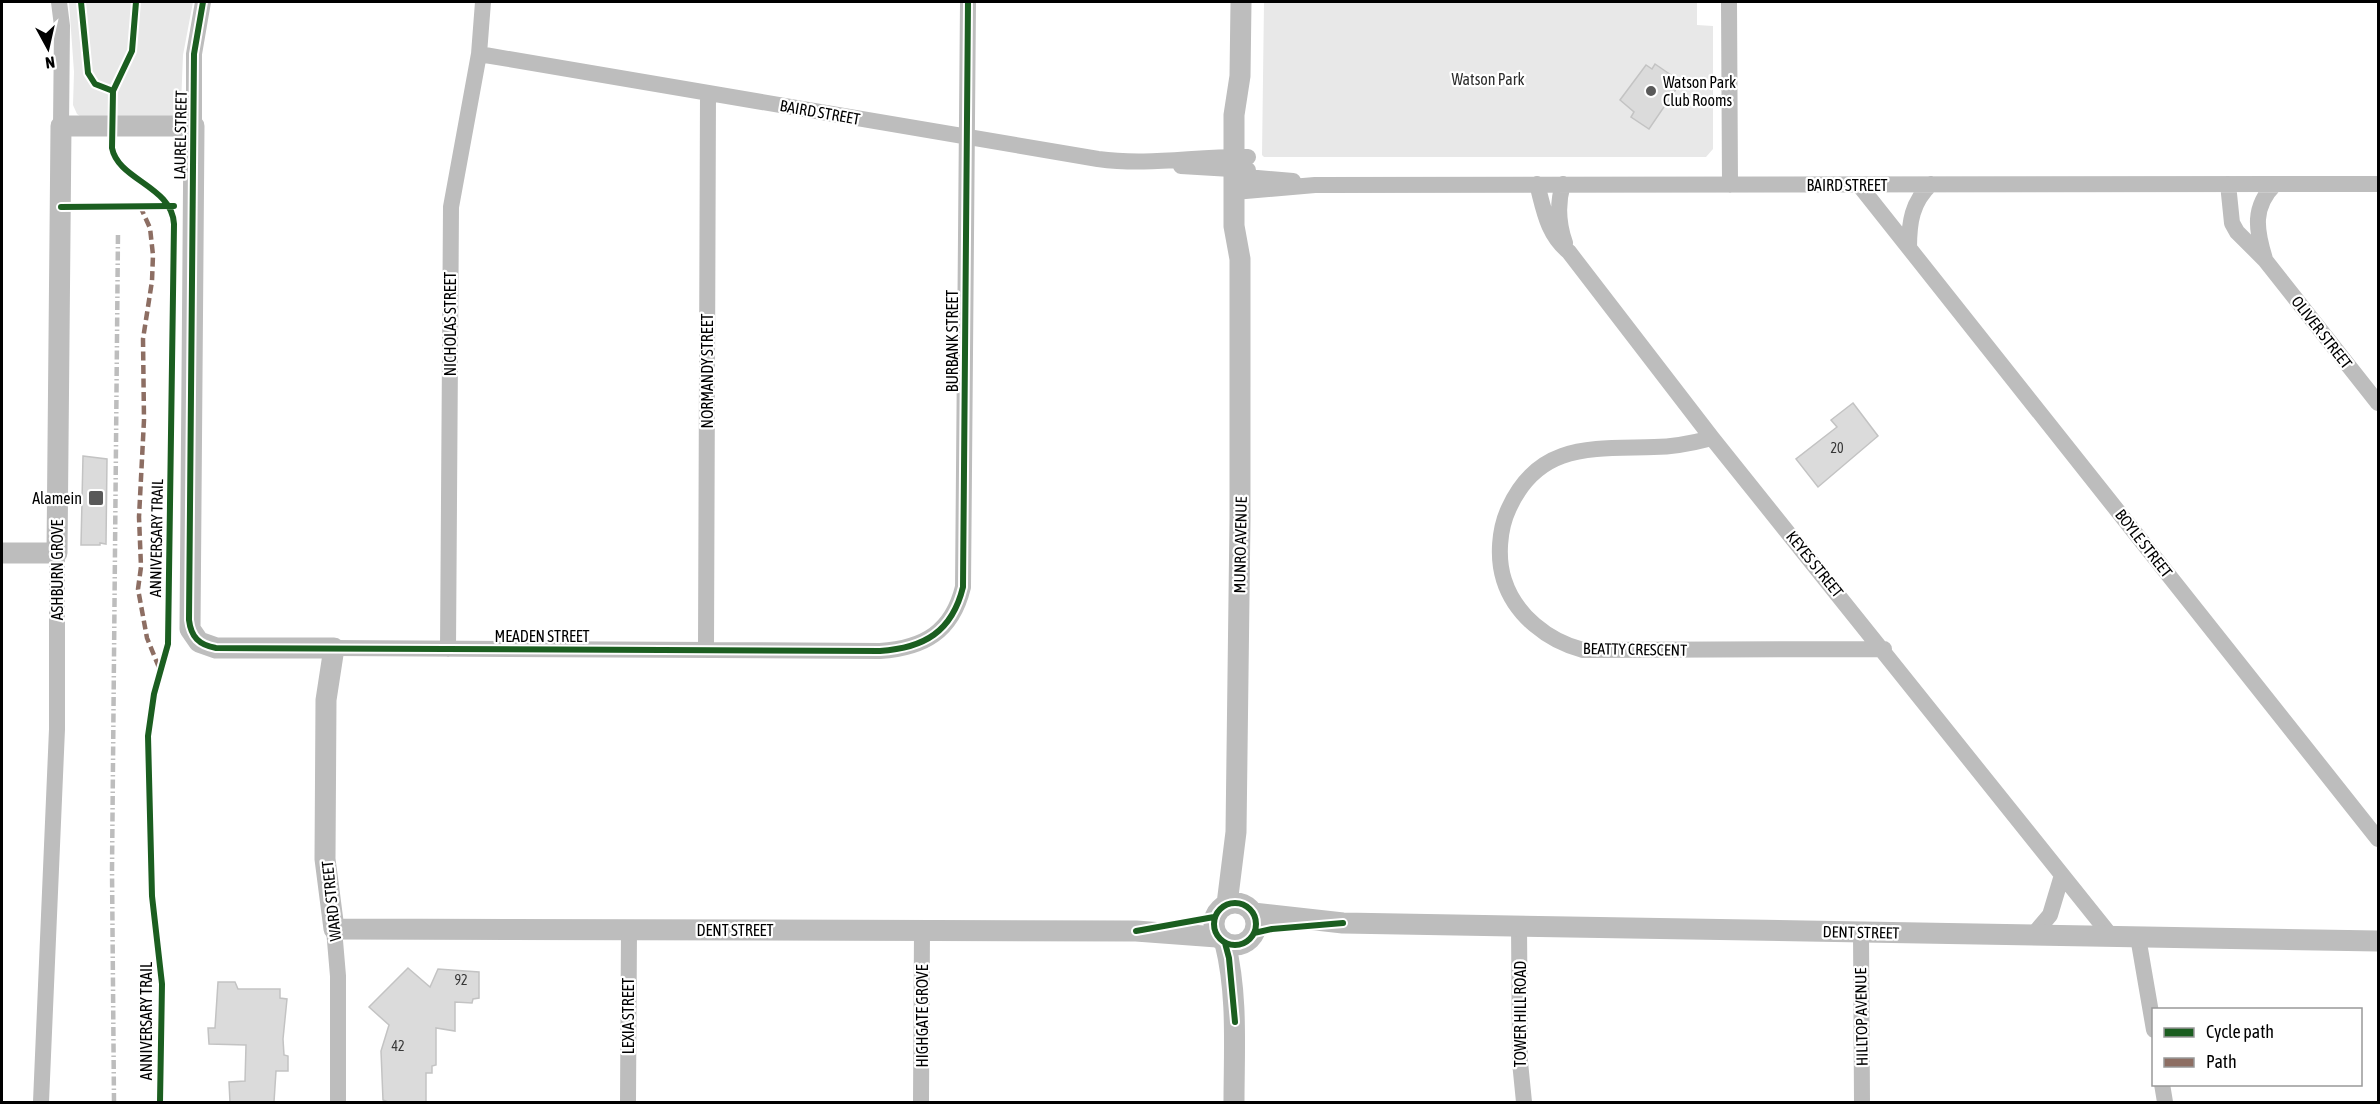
<svg xmlns="http://www.w3.org/2000/svg" width="2380" height="1104" font-family="'Asap Condensed',sans-serif">
	<rect width="100%" height="100%" fill="#fff"/>
	<path fill="#e8e8e8" d="M 69,2 L 193,2 L 183,55 L 181,104 L 178,114 L 175,117 L 84,119 L 77,114 L 73,105 L 74,72 Z
		M 1264,2 L 1697,2 L 1697,25 L 1713,26 L 1713,149 L 1706,157 L 1264,157 L 1262,155 Z"/>
	<path fill="#dbdbdb" stroke="#c3c3c3" stroke-width="1.5" d="M 1655,64 L 1681,82 L 1649,129 L 1631,117 L 1634,112 L 1620,100 L 1646,65 L 1652,69 Z
		M 1853,403 L 1878,436 L 1818,487 L 1796,459 L 1837,427 L 1831,420 Z
		M 83,456 L 107,459 L 106,544 L 100,543 L 100,545 L 81,545 Z
		M 408,968 L 430,987 L 438,969 L 479,972 L 479,998 L 473,999 L 472,1003 L 455,1002 L 455,1031 L 436,1028 L 436,1065 L 432,1066 L 432,1073 L 426,1073 L 426,1102 L 388,1102 L 383,1100 L 381,1051 L 389,1025 L 369,1007 Z
		M 218,982 L 235,982 L 238,989 L 280,989 L 280,998 L 287,999 L 283,1039 L 284,1055 L 288,1056 L 288,1071 L 276,1071 L 274,1102 L 230,1102 L 229,1082 L 245,1081 L 246,1045 L 209,1044 L 208,1028 L 215,1028 Z"/>
	<g fill="none" stroke-linecap="round" stroke-linejoin="round">
		<path stroke="#bdbdbd" stroke-width="16" d="M 59,2 L 62,26 L 61,126
			M 1729,2 L 1730,185
			M 479,54 L 1098,159 C 1150,166 1196,156 1248,157
			M 194,126 L 194,54 L 203,2
			M 1181,166 L 1248,170
			M 1235,176 L 1293,181
			M 1537,184 C 1544,210 1547,234 1569,252 L 1712,438 L 2111,936
			M 1563,184 C 1557,204 1558,223 1565,243
			M 2228,184 L 2232,223 L 2237,232 L 2265,260 L 2378,403
			M 1859,185 L 2378,839
			M 1234,192 L 1315,185 L 2378,184
			M 1909,248 C 1909,222 1912,202 1931,184
			M 2265,259 C 2256,230 2252,207 2275,184
			M 1712,438 C 1693,443 1674,447 1654,447 C 1593,449 1539,442 1509,508 C 1499,529 1497,558 1504,580 C 1515,615 1548,641 1583,650 L 1884,649
			M 334,648 L 880,651 C 924,648 952,632 963,587 L 968,2
			M 448,649 L 451,207 L 479,54 L 483,2
			M 706,649 L 708,93
			M 1519,925 L 1520,1062 L 1524,1102
			M 334,929 L 338,976 L 338,1102
			M 1861,932 L 1862,1102
			M 2033,935 L 2050,915 L 2062,875
			M 2138,937 L 2154,1030
			M 2162,1084 L 2165,1102
			M 41,1102 L 57,729 L 57,553
			M 628,1102 L 629,929
			M 921,1102 L 922,930"/>
		<path stroke="#bdbdbd" stroke-width="21" d="M 2,553 L 57,553 L 61,126 L 194,126 L 190,629 L 199,642 L 216,648 L 334,648 L 326,700 L 325,859 L 334,929 L 1136,931 L 1217,937
			M1214 924a21 21 0 1 1 42 0a21 21 0 1 1-42 0Z
			M 1227,904 L 1236,832 L 1240,519 L 1240,259 L 1234,226 L 1234,115 L 1240,76 L 1241,2
			M 1253,913 L 1343,923 L 2378,941
			M 1225,943 C 1238,995 1234,1050 1234,1102"/>
		<path stroke="#bdbdbd" stroke-width="4.5" stroke-dasharray="9 3 1.5 3" stroke-linecap="butt" d="M 114,1102 L 112,870 L 118,232"/>
		<path stroke="#8d6e63" stroke-width="4.5" stroke-dasharray="9 4.5" stroke-linecap="butt" d="M 140,206 L 150,228 L 153,255 L 152,281 L 143,339 L 144,420 L 139,517 L 141,567 L 138,589 L 147,638 L 160,670"/>
		<defs>
			<path id="cycleway" d="M 81,2 L 88,73 L 95,84 L 113,91
				M 136,2 L 132,51 L 113,91 L 112,148 C 118,180 172,186 174,224 L 168,644 L 154,694 L 148,736 L 152,896 L 162,984 L 160,1102
				M 203,2 L 194,54 L 189,620 C 191,637 199,645 216,648 L 880,651 C 924,648 952,632 963,587 L 968,2
				M 61,207 L 174,206
				M1214 924a21 21 0 1 1 42 0a21 21 0 1 1-42 0Z
				M 1136,931 L 1214,917
				M 1254,933 L 1272,929 L 1343,923
				M 1225,943 L 1229,958 L 1235,1022"/>
		</defs>
		<use href="#cycleway" stroke="#fff" stroke-width="10"/>
		<use href="#cycleway" stroke="#1b5e20" stroke-width="6"/>
	</g>
	<g fill="#595959" stroke="#fff" stroke-width="2">
		<circle cx="1651" cy="91" r="6"/>
		<rect x="88" y="490" width="16" height="16" rx="3"/>
	</g>
	<g text-anchor="middle" dominant-baseline="central" stroke-width="4.5" stroke-linejoin="round" paint-order="stroke">
		<g font-size="14" fill="#373737">
			<text x="1837" y="448">20</text>
			<text x="461" y="980">92</text>
			<text x="398" y="1046">42</text>
		</g>
		<g font-size="16" fill="#2c2c2c" stroke="#fff">
			<text x="1488" y="79">Watson Park</text>
		</g>
		<g font-size="16" fill="#000" stroke="#fff" text-anchor="start">
			<text x="1663" y="82">Watson Park<tspan x="1663" dy="18">Club Rooms</tspan></text>
			<text x="82" y="498" text-anchor="end">Alamein</text>
		</g>
		<g font-size="16" fill="#000" stroke="#fff">
			<text transform="translate(820 112) rotate(10)">BAIRD STREET</text>
			<text transform="translate(180 135) rotate(-89)">LAUREL STREET</text>
			<text x="1847" y="185">BAIRD STREET</text>
			<text transform="translate(450 324) rotate(-90)">NICHOLAS STREET</text>
			<text transform="translate(2322 332) rotate(52)">OLIVER STREET</text>
			<text transform="translate(952 341) rotate(-90)">BURBANK STREET</text>
			<text transform="translate(707 371) rotate(-90)">NORMANDY STREET</text>
			<text transform="translate(156 538) rotate(-89)">ANNIVERSARY TRAIL</text>
			<text transform="translate(2144 543) rotate(52)">BOYLE STREET</text>
			<text transform="translate(1240 545) rotate(-89)">MUNRO AVENUE</text>
			<text transform="translate(1815 564) rotate(51)">KEYES STREET</text>
			<text transform="translate(57 570) rotate(-90)">ASHBURN GROVE</text>
			<text x="542" y="636">MEADEN STREET</text>
			<text transform="translate(1635 649) rotate(1)">BEATTY CRESCENT</text>
			<text transform="translate(331 901) rotate(-96)">WARD STREET</text>
			<text x="735" y="930">DENT STREET</text>
			<text transform="translate(1861 932) rotate(1)">DENT STREET</text>
			<text transform="translate(1520 1014) rotate(-90)">TOWER HILL ROAD</text>
			<text transform="translate(628 1016) rotate(-90)">LEXIA STREET</text>
			<text transform="translate(922 1016) rotate(-90)">HIGHGATE GROVE</text>
			<text transform="translate(1861 1017) rotate(-91)">HILLTOP AVENUE</text>
			<text transform="translate(146 1021) rotate(-90)">ANNIVERSARY TRAIL</text>
		</g>
	</g>
	<rect width="2380" height="1104" fill="none" stroke="#000000" stroke-width="6"/>
	<rect x="2152" y="1008" width="210" height="78" fill="#ffffff" stroke="#999999" stroke-width="1.5"/>
	<rect x="2164" y="1028" width="30" height="9" fill="#1b5e20" stroke="#999999" stroke-width="1.5"/>
	<text x="2206" y="1038" font-size="18" fill="#000000">Cycle path</text>
	<rect x="2164" y="1058" width="30" height="9" fill="#8d6e63" stroke="#999999" stroke-width="1.5"/>
	<text x="2206" y="1068" font-size="18" fill="#000000">Path</text>
	<g transform="translate(48 48) rotate(172)" stroke="#ffffff" stroke-width="4.5" paint-order="stroke">
	<path d="M0-4.5L10 22L0 15L-10 22Z" fill="#000000"/>
	<text y="-9" font-size="16" font-weight="bold" text-anchor="middle" fill="#000000">N</text>
	</g>
</svg>
